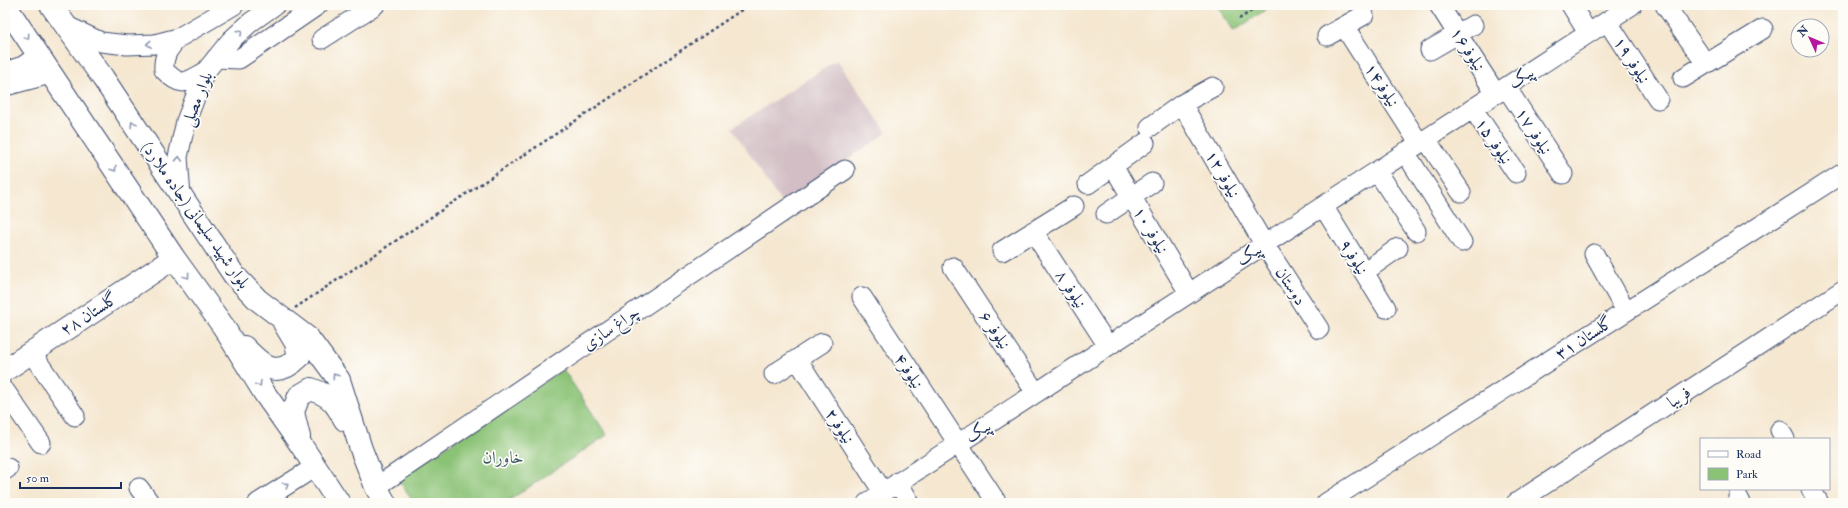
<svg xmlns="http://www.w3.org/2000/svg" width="1848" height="508" font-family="'IM FELL Double Pica',Amiri,serif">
	<rect width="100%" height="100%" fill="#fdfcf7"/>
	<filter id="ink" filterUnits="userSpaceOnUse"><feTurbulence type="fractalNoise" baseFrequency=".025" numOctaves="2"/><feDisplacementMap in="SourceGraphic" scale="8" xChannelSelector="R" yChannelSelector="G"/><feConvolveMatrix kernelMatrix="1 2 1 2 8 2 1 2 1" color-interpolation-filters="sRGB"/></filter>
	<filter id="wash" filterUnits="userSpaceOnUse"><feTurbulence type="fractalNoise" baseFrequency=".012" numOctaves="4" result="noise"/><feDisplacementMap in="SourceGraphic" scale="16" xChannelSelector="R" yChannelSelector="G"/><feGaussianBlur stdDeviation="0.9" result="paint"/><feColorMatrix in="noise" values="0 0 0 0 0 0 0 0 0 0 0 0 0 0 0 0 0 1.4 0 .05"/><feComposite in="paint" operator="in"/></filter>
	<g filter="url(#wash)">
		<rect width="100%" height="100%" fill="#f5e7d0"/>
		<path fill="#d2bec4" d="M 837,60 L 887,133 L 782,204 L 732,128 Z"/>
		<path fill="#8bc376" stroke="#53796a" d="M 1216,5 L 1273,5 L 1234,31 Z
			M 563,369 L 607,435 L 505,503 L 414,503 L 398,479 Z"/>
	</g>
	<g filter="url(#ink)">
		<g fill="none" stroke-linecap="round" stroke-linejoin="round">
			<defs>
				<path id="minor" d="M 1439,5 L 1496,94
					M 1571,5 L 1588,33
					M 1665,5 L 1706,64
					M 1607,21 L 1658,99
					M 65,25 L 101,42 L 127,45 L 155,44 L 178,38 L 234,5
					M 1344,26 L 1419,143
					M 1327,36 L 1364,15
					M 178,38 C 168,49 163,56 164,70 C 181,88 185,83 205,72
					M 322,39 L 375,5
					M 1430,50 L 1473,25
					M 216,58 L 239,59 L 318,5
					M 5,72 L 23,66 L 39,55
					M 1683,78 L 1763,29
					M 5,86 L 50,74
					M 1506,87 L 1563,174
					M 1182,104 L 1264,244 L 1319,329
					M 1473,109 L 1516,173
					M 1150,127 L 1182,104 L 1213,87
					M 1426,139 L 1461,192
					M 1405,152 L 1462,242
					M 1113,166 L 1189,293
					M 1377,171 L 1416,231
					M 1088,184 L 1145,143
					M 181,197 L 178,157 L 186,121 L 205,72 L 231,40 L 251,22 L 275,5
					M 1323,206 L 1386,308
					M 1106,214 L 1152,183
					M 1033,231 L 1108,346
					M 1002,251 L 1074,206
					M 1594,254 L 1626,311
					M 953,267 L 1036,393
					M 1364,272 L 1398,248
					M 862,297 L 997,503
					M 31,352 L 75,416
					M 797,359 L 883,492
					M 774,374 L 822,343
					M 5,391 L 41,443
					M 1780,430 L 1785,439
					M 5,470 L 8,468
					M 898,482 L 910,503
					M 376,487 L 845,170
					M 139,488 L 150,503
					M 1811,489 L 1819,503
					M 1738,497 L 1741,503
					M 258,503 L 315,467
					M 867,503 L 1632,5
					M 1326,503 L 1843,173
					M 1516,503 L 1843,290"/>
				<path id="major" d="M 5,5 L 174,258 L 223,326 L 265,394 L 301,445 L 339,503
					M 51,5 L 103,78 L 234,275 L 258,300 L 308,338 L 339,380 L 361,449 L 376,487 L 385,503
					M 244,347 C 263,366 276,380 299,357 L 296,343 L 284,323
					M 5,370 L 174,258
					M 299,437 L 293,412 L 299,396 L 311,389 C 331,396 335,402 345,420"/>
			</defs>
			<use href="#minor" stroke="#3c4b6f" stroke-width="21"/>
			<use href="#major" stroke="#3c4b6f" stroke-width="24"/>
			<path stroke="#3c4b6f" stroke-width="2.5" stroke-dasharray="3 3" stroke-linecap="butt" d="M 1239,19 L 1261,5
				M 295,308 L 749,5"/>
			<use href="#minor" stroke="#fff" stroke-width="19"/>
			<use href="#major" stroke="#fff" stroke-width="22"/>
		</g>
		<defs><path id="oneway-chevron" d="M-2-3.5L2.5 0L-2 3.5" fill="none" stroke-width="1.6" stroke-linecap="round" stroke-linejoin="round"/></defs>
		<g stroke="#8d97ae">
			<use href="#oneway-chevron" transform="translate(240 32) rotate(-43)"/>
			<use href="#oneway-chevron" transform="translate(27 37) rotate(56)"/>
			<use href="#oneway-chevron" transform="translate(149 44) rotate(177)"/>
			<use href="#oneway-chevron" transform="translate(133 124) rotate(-123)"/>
			<use href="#oneway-chevron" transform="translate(179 159) rotate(-88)"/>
			<use href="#oneway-chevron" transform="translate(114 169) rotate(56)"/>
			<use href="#oneway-chevron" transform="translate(187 276) rotate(54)"/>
			<use href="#oneway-chevron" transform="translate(335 376) rotate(-124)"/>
			<use href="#oneway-chevron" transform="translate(259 384) rotate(58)"/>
			<use href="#oneway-chevron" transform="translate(286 485) rotate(-33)"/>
		</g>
	</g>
	<g text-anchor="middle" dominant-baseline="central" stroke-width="3.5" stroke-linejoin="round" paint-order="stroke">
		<g font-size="17" fill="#1b2f5e" stroke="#fdfcf7">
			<text transform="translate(1468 49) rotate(57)">نیلوفر۱۶</text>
			<text transform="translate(1632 60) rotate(57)">نیلوفر ۱۹</text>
			<text transform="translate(1521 77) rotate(-33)">پیک</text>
			<text transform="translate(1382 85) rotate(57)">نیلوفر۱۴</text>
			<text transform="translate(197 99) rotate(-68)">بلوار مصلی</text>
			<text transform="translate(1534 131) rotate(57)">نیلوفر ۱۷</text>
			<text transform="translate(1494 141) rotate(56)">نیلوفر ۱۵</text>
			<text transform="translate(1223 174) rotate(60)">نیلوفر ۱۲</text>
			<text transform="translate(196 215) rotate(55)">بلوار شهید سلیمانی (جاده ملارد)</text>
			<text transform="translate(1151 230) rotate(59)">نیلوفر ۱۰</text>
			<text transform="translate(1249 254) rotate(-33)">پیک</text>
			<text transform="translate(1354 257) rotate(58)">نیلوفر۹</text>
			<text transform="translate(1291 286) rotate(57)">دوستان</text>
			<text transform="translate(1071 289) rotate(57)">نیلوفر ۸</text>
			<text transform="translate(89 314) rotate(-33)">گلستان ۲۸</text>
			<text transform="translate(611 328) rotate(-34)">چراغ سازی</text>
			<text transform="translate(995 330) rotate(56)">نیلوفر ۶</text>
			<text transform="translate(1584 338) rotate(-33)">گلستان ۳۱</text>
			<text transform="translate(909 371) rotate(57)">نیلوفر۴</text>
			<text transform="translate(1679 397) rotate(-33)">فریبا</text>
			<text transform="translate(840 426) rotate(57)">نیلوفر۲</text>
			<text transform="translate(978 431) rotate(-33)">پیک</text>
		</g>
		<g font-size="17" fill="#3d5b65" stroke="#fdfcf7">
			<text x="503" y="457">خاوران</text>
		</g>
	</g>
	<rect width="1848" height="508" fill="none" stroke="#fdfcf7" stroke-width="20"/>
	<rect x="1700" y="438" width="130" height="52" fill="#fdfcf7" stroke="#a3aaba"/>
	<rect x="1708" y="451" width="20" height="6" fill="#ffffff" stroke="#a3aaba"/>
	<text x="1736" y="458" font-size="12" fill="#1b2f5e">Road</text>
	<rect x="1708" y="468" width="20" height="12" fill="#8bc376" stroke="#a3aaba"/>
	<text x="1736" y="478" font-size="12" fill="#1b2f5e">Park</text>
	<g transform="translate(1810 38) rotate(314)"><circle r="19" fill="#fdfcf7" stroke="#a3aaba"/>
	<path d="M0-3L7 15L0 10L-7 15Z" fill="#b5179e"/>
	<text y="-6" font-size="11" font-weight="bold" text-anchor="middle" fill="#1b2f5e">N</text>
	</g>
	<path d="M20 482v6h101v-6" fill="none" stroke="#1b2f5e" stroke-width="2"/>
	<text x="26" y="482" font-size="12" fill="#1b2f5e" stroke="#fdfcf7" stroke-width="3" paint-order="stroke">50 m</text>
</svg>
